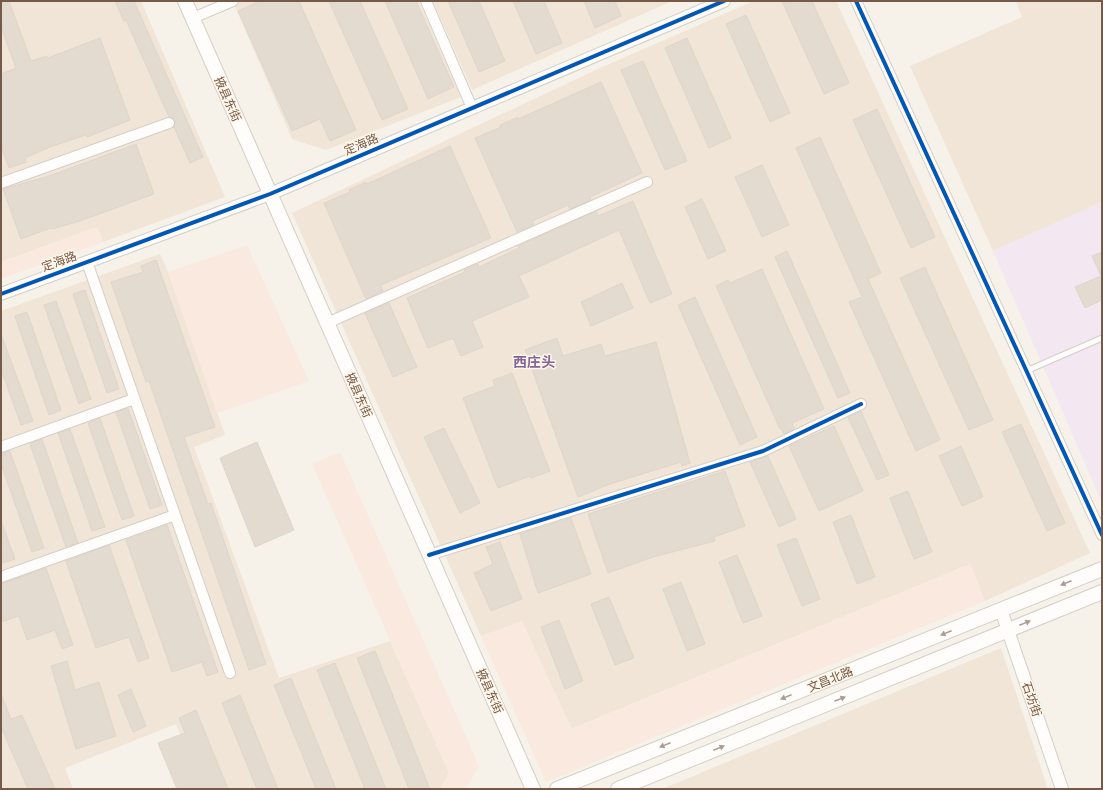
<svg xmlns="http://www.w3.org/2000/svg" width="1103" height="790" font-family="Inter,'Noto Sans SC',sans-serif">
	<rect width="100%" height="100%" fill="#f6f2e9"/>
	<path fill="#f0e5d6" d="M 1,1 L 141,1 L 225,197 L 103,242 L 97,227 L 1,262 Z
		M 242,1 L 419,1 L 461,97 L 326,150 L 292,139 L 234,4 Z
		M 433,1 L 672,1 L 472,90 Z
		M 754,1 L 836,1 L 1090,553 L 985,601 L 970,564 L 571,729 L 522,622 L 481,636 L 292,213 L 600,68 Z
		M 1016,1 L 1102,1 L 1102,202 L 993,251 L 910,66 L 1022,17 Z
		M 160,254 L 168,272 L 225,435 L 194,447 L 279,678 L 390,641 L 449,773 L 440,789 L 202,789 L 176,724 L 65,768 L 73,789 L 1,789 L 1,311 Z
		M 1001,648 L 1048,789 L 662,789 Z"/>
	<path fill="#fae9df" d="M 97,227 L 103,242 L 1,279 L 1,262 Z
		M 247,245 L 309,381 L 217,413 L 168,272 Z
		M 340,452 L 479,766 L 466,789 L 440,789 L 449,773 L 312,464 Z
		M 970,564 L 985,601 L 546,782 L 481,636 L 522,621 L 572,729 Z"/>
	<path fill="#f3e8f2" d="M 1102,202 L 1102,503 L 993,251 Z"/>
	<path fill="#e3dad0" stroke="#dfd5cb" d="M 1,1 L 9,1 L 31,61 L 47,56 L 48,58 L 100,38 L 130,120 L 87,137 L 86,135 L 50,147 L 25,158 L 26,162 L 9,168 L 1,147 L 1,74 L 16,68 L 1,27 Z
		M 115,1 L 134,1 L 203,157 L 190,163 L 174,127 L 175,120 L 169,117 L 126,20 L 124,21 Z
		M 260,1 L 299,1 L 356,130 L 330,141 L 320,119 L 292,131 L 238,11 Z
		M 329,1 L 360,1 L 408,109 L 382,120 Z
		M 385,1 L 416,1 L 454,87 L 428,99 Z
		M 448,1 L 479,1 L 505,61 L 479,72 Z
		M 513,1 L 544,1 L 562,43 L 536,54 Z
		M 584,1 L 615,1 L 621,16 L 595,28 Z
		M 782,1 L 812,1 L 849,83 L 824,94 Z
		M 746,15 L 790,113 L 770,122 L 726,24 Z
		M 687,38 L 731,138 L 709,148 L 665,48 Z
		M 643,61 L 687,161 L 665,170 L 621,70 Z
		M 601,82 L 642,173 L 590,197 L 591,200 L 570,209 L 568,205 L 532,221 L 534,225 L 517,232 L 475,138 L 501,127 L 500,125 L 518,117 L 518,119 Z
		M 877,109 L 935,237 L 911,248 L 853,120 Z
		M 820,137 L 881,273 L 868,279 L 940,440 L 916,451 L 849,302 L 862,297 L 796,148 Z
		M 136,144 L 154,194 L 80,221 L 52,229 L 51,228 L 21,239 L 3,189 L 49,176 Z
		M 450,146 L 491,238 L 381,285 L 383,291 L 366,299 L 324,203 L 350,192 L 349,190 L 366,182 L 367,184 Z
		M 762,165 L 789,225 L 762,237 L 735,177 Z
		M 702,199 L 726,251 L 708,259 L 685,207 Z
		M 633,201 L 672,294 L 650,303 L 619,230 L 519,276 L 529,297 L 472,321 L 483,347 L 461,356 L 453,338 L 428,348 L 407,298 L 465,272 L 464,270 L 478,264 L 479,267 L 519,248 L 518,246 L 522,244 L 596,211 L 598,216 Z
		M 787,251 L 850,393 L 838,398 L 775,257 Z
		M 1102,252 L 1102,300 L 1085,308 L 1075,287 L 1101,276 L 1092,256 Z
		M 156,260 L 215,427 L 184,437 L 208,504 L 211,503 L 266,664 L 249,670 L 149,381 L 146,382 L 111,282 L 143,272 L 141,266 Z
		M 925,267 L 993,420 L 969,430 L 900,278 Z
		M 762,269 L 824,409 L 792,423 L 794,429 L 784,434 L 782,429 L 780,429 L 716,286 L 728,280 L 730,283 Z
		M 622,283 L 633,308 L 591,326 L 581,302 Z
		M 85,290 L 119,389 L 107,393 L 73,294 Z
		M 695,297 L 757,437 L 740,445 L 678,305 Z
		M 56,301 L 91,399 L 79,404 L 44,305 Z
		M 389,303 L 417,367 L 393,377 L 365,313 Z
		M 27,312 L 61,410 L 49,415 L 15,316 Z
		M 1,334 L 33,421 L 21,425 L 1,369 Z
		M 557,338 L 563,356 L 601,344 L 605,356 L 656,342 L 690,463 L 682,466 L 681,462 L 610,484 L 578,497 L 525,350 Z
		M 512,373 L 550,471 L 531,478 L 530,476 L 498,488 L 463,398 L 495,386 L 493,380 Z
		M 128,408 L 162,505 L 150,509 L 116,412 Z
		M 861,411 L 889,475 L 877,480 L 848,417 Z
		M 100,418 L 134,516 L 122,520 L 88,423 Z
		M 1021,424 L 1065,523 L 1047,531 L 1002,432 Z
		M 834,426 L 863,491 L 819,511 L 789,446 Z
		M 444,428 L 480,503 L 460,513 L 424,437 Z
		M 70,429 L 105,527 L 92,531 L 58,433 Z
		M 42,439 L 78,543 L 66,547 L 30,444 Z
		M 257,442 L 294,530 L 255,547 L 220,458 Z
		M 961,446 L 983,497 L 962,506 L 939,456 Z
		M 10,451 L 44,548 L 32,552 L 1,464 L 1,453 Z
		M 768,456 L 796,519 L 779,527 L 750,462 Z
		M 725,471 L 745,526 L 714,537 L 715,541 L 653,557 L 608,573 L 588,514 Z
		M 908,491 L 932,552 L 914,559 L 890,498 Z
		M 851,515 L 875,577 L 857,584 L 833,522 Z
		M 571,518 L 591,574 L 538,593 L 520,534 Z
		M 1,521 L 15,559 L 3,563 L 1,556 Z
		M 167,525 L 218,672 L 207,676 L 202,662 L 172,672 L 126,540 Z
		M 796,538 L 820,599 L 802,606 L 777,545 Z
		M 500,542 L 522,599 L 491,611 L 474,573 L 493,564 L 486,547 Z
		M 109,545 L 149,658 L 138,662 L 129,637 L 96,648 L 66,561 Z
		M 737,555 L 762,616 L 743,623 L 719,562 Z
		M 46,568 L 73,645 L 62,649 L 55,630 L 27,640 L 19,616 L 1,622 L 1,584 Z
		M 681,582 L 705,644 L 687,651 L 663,589 Z
		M 609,597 L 634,658 L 615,665 L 591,604 Z
		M 559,620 L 583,681 L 565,689 L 541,627 Z
		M 375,651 L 430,789 L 409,789 L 357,658 Z
		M 67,661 L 75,690 L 99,682 L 116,736 L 76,749 L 51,666 Z
		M 335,663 L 386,789 L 365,789 L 317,670 Z
		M 291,678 L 336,789 L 316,789 L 274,685 Z
		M 131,689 L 146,726 L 133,732 L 118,695 Z
		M 1,694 L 11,719 L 22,715 L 55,789 L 28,789 L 1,727 Z
		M 240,695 L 278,789 L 257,789 L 222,703 Z
		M 196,710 L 228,789 L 177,789 L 158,743 L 185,733 L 179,718 Z"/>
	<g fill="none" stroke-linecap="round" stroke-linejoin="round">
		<defs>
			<path id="service" d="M 1026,371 L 1102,338"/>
			<path id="minor" d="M 426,1 L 472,108
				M 856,1 L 1102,535
				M 193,18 L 233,1
				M 1,183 L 169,123
				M 87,262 L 230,673
				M 327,323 L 647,182
				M 1,447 L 134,399
				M 429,555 L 763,451 L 861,404
				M 1,577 L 175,515"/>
			<path id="tertiary" d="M 1,294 L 270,194 L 724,1
				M 1001,610 L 1062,789"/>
			<path id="secondary" d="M 185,1 L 533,789
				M 557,789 L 1102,569
				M 618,789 L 1102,592"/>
		</defs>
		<use href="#service" stroke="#d4cec6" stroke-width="7"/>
		<use href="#minor" stroke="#d4cec6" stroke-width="12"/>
		<use href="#tertiary" stroke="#d4cec6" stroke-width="14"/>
		<use href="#secondary" stroke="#d5cec6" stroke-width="16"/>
		<use href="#service" stroke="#fefdfc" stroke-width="5"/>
		<use href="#minor" stroke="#fefdfc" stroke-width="10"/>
		<use href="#tertiary" stroke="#fefdfc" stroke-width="12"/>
		<use href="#secondary" stroke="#fefdfc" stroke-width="14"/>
		<defs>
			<path id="cycleway" d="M 856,1 L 1102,535
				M 1,294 L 270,194 L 724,1
				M 429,555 L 763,451 L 861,404"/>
		</defs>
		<use href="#cycleway" stroke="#fff7e9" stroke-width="6"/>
		<use href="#cycleway" stroke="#0057b8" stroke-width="4"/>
	</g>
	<defs><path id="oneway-solid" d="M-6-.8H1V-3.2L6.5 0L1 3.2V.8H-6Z"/></defs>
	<g fill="#ac9b91">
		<use href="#oneway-solid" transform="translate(1066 583) rotate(158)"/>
		<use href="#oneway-solid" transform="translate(1025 623) rotate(-22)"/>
		<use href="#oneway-solid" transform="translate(946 633) rotate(158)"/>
		<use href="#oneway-solid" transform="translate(786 697) rotate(158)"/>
		<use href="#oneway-solid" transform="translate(840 699) rotate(-22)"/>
		<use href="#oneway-solid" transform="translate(665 745) rotate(158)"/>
		<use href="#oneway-solid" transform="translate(719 748) rotate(-22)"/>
	</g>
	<g text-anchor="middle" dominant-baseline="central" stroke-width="3" stroke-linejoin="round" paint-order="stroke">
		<g font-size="12" fill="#755949" stroke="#fff7e9">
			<text transform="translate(228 99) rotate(66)">掖县东街</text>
			<text transform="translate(361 144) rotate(-23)">定海路</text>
			<text transform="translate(59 261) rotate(-20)">定海路</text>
			<text transform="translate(359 395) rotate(66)">掖县东街</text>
			<text transform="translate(830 679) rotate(-22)">文昌北路</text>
			<text transform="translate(490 691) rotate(66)">掖县东街</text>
			<text transform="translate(1032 699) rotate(71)">石坊街</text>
		</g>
		<g font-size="14" font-weight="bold" fill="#876498" stroke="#fff7e9">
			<text x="534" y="361">西庄头</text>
		</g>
	</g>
	<rect width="1103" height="790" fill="none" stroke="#755949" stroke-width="4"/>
</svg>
